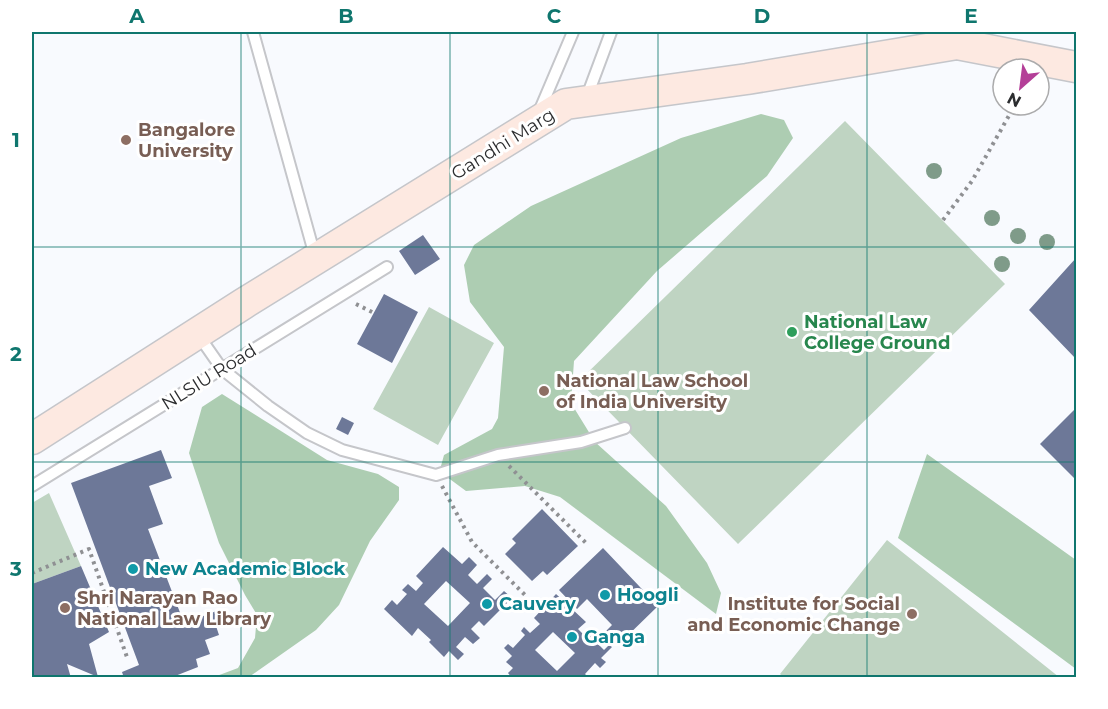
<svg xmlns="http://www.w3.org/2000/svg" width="1108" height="709" font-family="Montserrat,sans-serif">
	<rect width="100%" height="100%" fill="#f8fafe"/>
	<path fill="#bfd4c2" d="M 845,121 L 1005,284 L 738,544 L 579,381 Z
		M 429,307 L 494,343 L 438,445 L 373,409 Z
		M 49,493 L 81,566 L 32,584 L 32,503 Z
		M 887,540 L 1059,677 L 784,678 L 780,674 Z"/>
	<path fill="#adcdb2" d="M 761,114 L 784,120 L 793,138 L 767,176 L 657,271 L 574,361 L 571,403 L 595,442 L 666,506 L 707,563 L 721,593 L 716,614 L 560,497 L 525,486 L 466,491 L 447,477 L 441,466 L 444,455 L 492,429 L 498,418 L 504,347 L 470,302 L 464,265 L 474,245 L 531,206 L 681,138 Z
		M 222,394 L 327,460 L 378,474 L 399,487 L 399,500 L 370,541 L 339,605 L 316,630 L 249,677 L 214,677 L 238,668 L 255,638 L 257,615 L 245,595 L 219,543 L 189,453 L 202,407 Z
		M 927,454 L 1076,560 L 1076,669 L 898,538 Z"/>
	<path fill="#6d7898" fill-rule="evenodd" d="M 423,235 L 440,259 L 415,275 L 399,251 Z
		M 1076,258 L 1076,359 L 1029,310 Z
		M 384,294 L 418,312 L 392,363 L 357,344 Z
		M 1076,408 L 1076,480 L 1040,444 Z
		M 342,417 L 354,423 L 348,435 L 336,429 Z
		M 161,450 L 172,478 L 149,486 L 163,524 L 148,529 L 184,623 L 222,609 L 225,619 L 215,623 L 219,635 L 205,640 L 210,654 L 196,659 L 198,667 L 170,678 L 124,678 L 122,672 L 139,665 L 71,483 Z
		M 542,509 L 578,546 L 547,575 L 543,571 L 532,581 L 505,554 L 516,543 L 512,539 Z
		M 443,547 L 462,564 L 469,557 L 477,565 L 468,575 L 477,584 L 487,574 L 492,579 L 483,588 L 495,600 L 504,591 L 512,598 L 484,626 L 479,621 L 471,629 L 480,638 L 473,644 L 465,637 L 456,647 L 464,654 L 458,660 L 449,651 L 444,657 L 429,642 L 431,640 L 418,628 L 412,636 L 384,609 L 392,600 L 397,605 L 407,594 L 402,590 L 408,584 L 416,591 L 423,583 L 416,576 ZM 446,581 L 470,603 L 448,626 L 424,604 Z
		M 603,548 L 658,606 L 618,645 L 605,632 L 612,625 L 587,599 L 577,609 L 559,590 Z
		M 81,566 L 109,632 L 89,644 L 98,677 L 67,664 L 71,678 L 32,678 L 32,584 Z
		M 556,594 L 586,622 L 578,629 L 587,638 L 594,630 L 599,635 L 594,640 L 604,650 L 609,645 L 612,647 L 601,658 L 606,662 L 600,668 L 595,663 L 585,674 L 589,678 L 512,678 L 508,673 L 513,668 L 506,662 L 512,656 L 504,648 L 508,644 L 513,648 L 525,635 L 521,631 L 524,627 L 530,633 L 540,624 L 534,618 ZM 553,632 L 575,653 L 557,671 L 535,650 Z"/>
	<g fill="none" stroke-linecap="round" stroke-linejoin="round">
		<defs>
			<path id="service" d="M 253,32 L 315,256
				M 586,99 L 611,32
				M 539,112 L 573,32
				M 199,336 L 222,369 L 268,406 L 307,433 L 342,450 L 436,475 L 498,455 L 581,442 L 625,428
				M 32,486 L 387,267"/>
			<path id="secondary" d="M 32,439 L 243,304 L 566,104 L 747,79 L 957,44 L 1076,67"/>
		</defs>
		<use href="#service" stroke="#c5c6ca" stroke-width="14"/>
		<use href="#secondary" stroke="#c5c6ca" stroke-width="33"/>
		<path stroke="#8f9093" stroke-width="4" stroke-dasharray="3 4.5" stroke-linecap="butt" d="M 943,220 L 972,181 L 1015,105
			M 356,304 L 374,313
			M 509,466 L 586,543
			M 442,486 L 472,542 L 527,597
			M 32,573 L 89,549 L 128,660"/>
		<use href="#service" stroke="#fff" stroke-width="10"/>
		<use href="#secondary" stroke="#fde9e1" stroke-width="30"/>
	</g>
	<g fill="#7f9b89">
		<circle cx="934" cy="171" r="8"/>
		<circle cx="992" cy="218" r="8"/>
		<circle cx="1018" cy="236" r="8"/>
		<circle cx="1047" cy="242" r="8"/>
		<circle cx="1002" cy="264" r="8"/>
	</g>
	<path fill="none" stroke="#0f766e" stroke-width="1.5" stroke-opacity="0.55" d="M 241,32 L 241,678M 450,32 L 450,678M 658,32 L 658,678M 867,32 L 867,678M 32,247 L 1076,247M 32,462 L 1076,462"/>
	<g fill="#8d6e63" stroke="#fff" stroke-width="2">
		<circle cx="126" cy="140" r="6"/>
		<circle cx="544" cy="391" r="6"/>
		<circle cx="65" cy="608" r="6"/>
		<circle cx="912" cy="614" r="6"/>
	</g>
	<circle fill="#2e9e5b" stroke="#fff" stroke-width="2" cx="792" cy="332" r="6"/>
	<g fill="#0f9aa8" stroke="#fff" stroke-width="2">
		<circle cx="133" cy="569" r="6"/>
		<circle cx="605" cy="595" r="6"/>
		<circle cx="487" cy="604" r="6"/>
		<circle cx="572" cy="637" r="6"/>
	</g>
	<g text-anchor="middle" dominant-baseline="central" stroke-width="6" stroke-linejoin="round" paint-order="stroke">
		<g font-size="18" font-weight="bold" fill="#785e54" stroke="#fff" text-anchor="start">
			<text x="138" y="130">Bangalore<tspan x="138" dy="21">University</tspan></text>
			<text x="556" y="381">National Law School<tspan x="556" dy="21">of India University</tspan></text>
			<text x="77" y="598">Shri Narayan Rao<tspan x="77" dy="21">National Law Library</tspan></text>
			<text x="900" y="604" text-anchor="end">Institute for Social<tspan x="900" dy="21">and Economic Change</tspan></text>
		</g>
		<g font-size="18" fill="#2c2d2f" stroke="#fff">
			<text transform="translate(503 144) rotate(-32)">Gandhi Marg</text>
			<text transform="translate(209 377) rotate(-32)">NLSIU Road</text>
		</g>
		<g font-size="18" font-weight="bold" fill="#27864d" stroke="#fff" text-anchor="start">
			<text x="804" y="322">National Law<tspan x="804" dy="21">College Ground</tspan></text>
		</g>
		<g font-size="18" font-weight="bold" fill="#0d838f" stroke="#fff" text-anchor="start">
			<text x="145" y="569">New Academic Block</text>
			<text x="617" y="595">Hoogli</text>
			<text x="499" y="604">Cauvery</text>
			<text x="584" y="637">Ganga</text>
		</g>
	</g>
	<rect width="1108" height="709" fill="none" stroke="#ffffff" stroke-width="66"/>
	<g transform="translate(1021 87) rotate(208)"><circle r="28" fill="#ffffff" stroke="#ababac" stroke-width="1.5"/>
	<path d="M0-4.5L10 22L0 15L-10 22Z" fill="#b43f98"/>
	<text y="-9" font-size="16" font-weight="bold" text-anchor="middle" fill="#2c2d2f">N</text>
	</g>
	<rect x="33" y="33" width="1042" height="643" fill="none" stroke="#0f766e" stroke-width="2"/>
	<g font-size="20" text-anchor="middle" font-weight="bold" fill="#0f766e">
		<text x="137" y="23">A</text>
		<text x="346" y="23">B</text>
		<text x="554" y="23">C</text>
		<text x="762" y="23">D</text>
		<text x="971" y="23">E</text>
		<text x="16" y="147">1</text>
		<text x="16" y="361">2</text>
		<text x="16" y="576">3</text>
	</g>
</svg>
